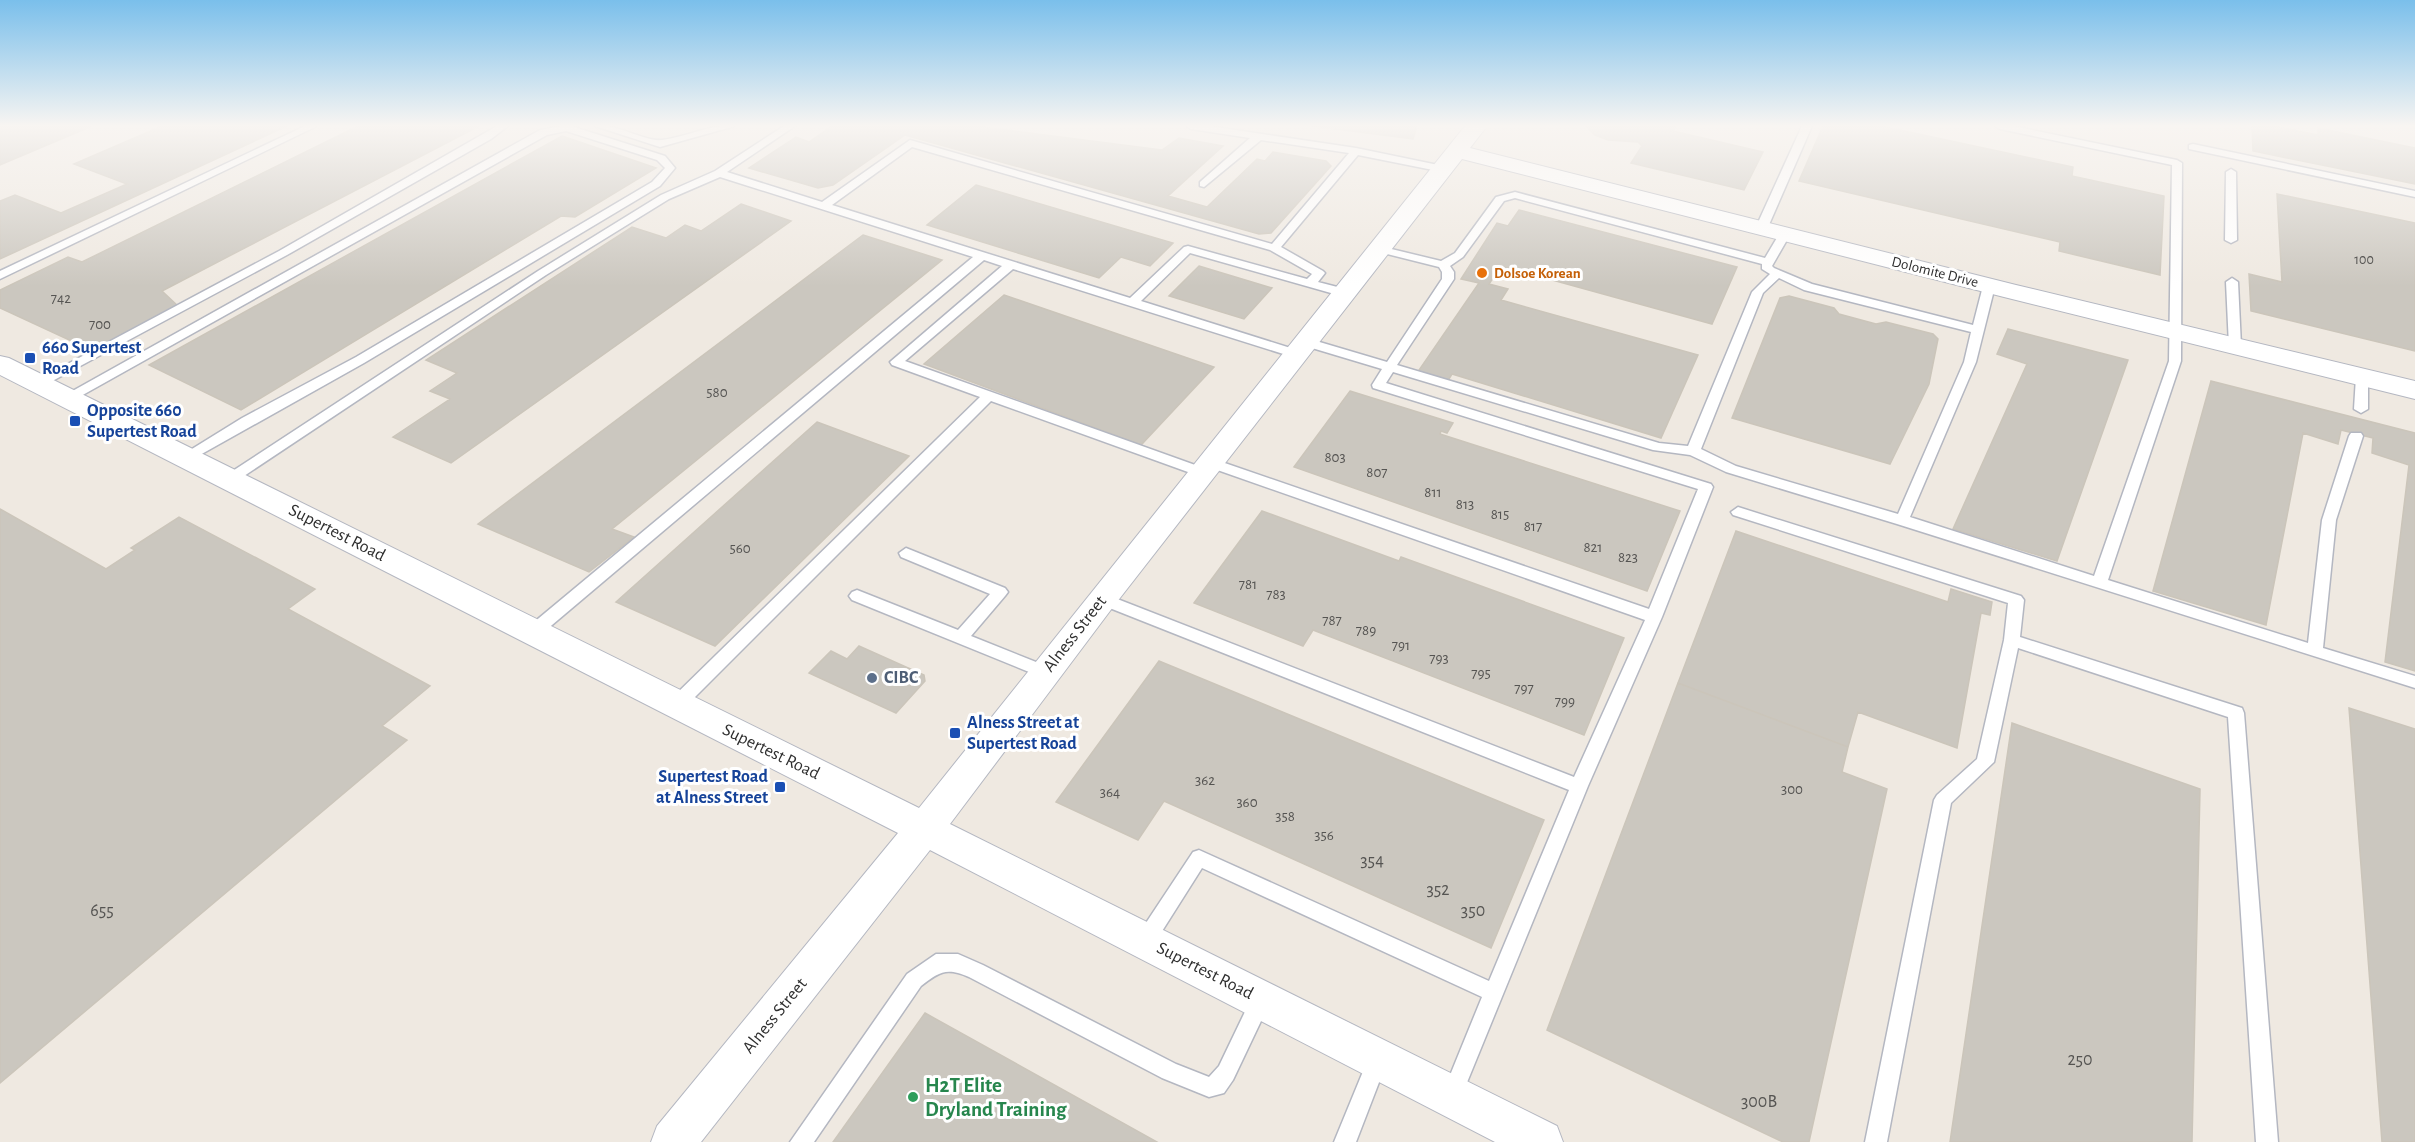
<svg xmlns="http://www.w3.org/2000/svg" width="2415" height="1142" font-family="'Alegreya Sans',sans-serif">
	<rect width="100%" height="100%" fill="#efe9e1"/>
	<path fill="#cbc7bf" stroke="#cbc5ba" stroke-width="1.5" d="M 0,126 L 92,126 L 0,165 Z
		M 162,126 L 287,126 L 0,259 L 0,201 L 15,195 L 61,213 L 127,184 L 74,164 Z
		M 358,126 L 479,126 L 162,291 L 178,306 L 95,352 L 0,308 L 0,290 L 68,257 L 82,262 Z
		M 832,126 L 976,126 L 1162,150 L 1179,138 L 1223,146 L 1168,196 L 1207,207 L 1257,159 L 1265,161 L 1273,152 L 1326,161 L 1331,166 L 1271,233 L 1259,234 L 905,135 L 833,185 L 818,188 L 749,168 L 796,137 L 809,142 Z
		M 1312,126 L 1417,126 L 1413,139 Z
		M 1586,126 L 1676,126 L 1673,131 L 1763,152 L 1744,190 L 1631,163 L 1642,146 L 1638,142 L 1608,140 L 1595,135 Z
		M 1823,126 L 1881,126 L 2073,167 L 2072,176 L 2164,196 L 2160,275 L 2059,251 L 2060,242 L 1799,181 Z
		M 2252,126 L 2274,126 L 2318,135 L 2318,128 L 2415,148 L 2415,184 L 2253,151 Z
		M 562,136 L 656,168 L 575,217 L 561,216 L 241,410 L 149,365 Z
		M 976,185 L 1173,243 L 1150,266 L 1121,257 L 1099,278 L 927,225 Z
		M 2277,194 L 2415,223 L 2415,351 L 2251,311 L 2249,274 L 2282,282 Z
		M 741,204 L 791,221 L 451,463 L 393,437 L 450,399 L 430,391 L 457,373 L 426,360 L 632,227 L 666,238 L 685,225 L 701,231 Z
		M 1519,210 L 1737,267 L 1712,324 L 1501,266 L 1489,284 L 1508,289 L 1501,300 L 1698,355 L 1661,438 L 1452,374 L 1447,382 L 1417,373 L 1479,283 L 1461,279 L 1497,223 L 1508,226 Z
		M 863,235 L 942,260 L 612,529 L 634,537 L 589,572 L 478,524 Z
		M 1199,266 L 1272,288 L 1244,319 L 1169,296 Z
		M 1004,295 L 1214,367 L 1141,445 L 924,364 Z
		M 1789,296 L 1834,308 L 1839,314 L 1876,324 L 1886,322 L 1933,334 L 1938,339 L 1929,384 L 1890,464 L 1732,418 L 1780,298 Z
		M 2008,329 L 2128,360 L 2057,561 L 1953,529 L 2027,364 L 1997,354 Z
		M 2211,381 L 2415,433 L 2415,671 L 2385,662 L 2409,465 L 2372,453 L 2373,438 L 2341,430 L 2338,444 L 2303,433 L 2266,625 L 2153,591 Z
		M 1350,391 L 1453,423 L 1447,433 L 1441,431 L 1440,434 L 1680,511 L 1647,591 L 1294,467 Z
		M 817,422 L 909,456 L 715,646 L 616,602 Z
		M 0,509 L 106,569 L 135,550 L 131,548 L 179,517 L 315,589 L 288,609 L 430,686 L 382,726 L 407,740 L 0,1083 Z
		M 1262,511 L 1399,561 L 1401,557 L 1624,638 L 1584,735 L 1313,630 L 1303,646 L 1194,603 Z
		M 1736,531 L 1948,602 L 1951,589 L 1992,602 L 1990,615 L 1981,613 L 1957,748 L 1858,712 L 1848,747 L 1678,683 Z
		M 859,646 L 924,675 L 925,681 L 896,713 L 809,673 L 831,651 L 847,659 Z
		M 1159,661 L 1544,820 L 1491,948 L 1164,801 L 1138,840 L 1056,802 Z
		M 1678,683 L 1848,747 L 1842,772 L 1887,789 L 1809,1142 L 1783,1142 L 1547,1030 Z
		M 2349,708 L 2415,729 L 2415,1142 L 2382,1142 Z
		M 2012,723 L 2200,789 L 2192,1142 L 1950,1142 Z
		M 925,1013 L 1157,1142 L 833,1142 Z"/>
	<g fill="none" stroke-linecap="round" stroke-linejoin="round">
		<defs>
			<path id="service" d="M 305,126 L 317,126 L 0,279 L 0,271 Z
				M 497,126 L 508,126 L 491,139 L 287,255 L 43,386 L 38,387 L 32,383 L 279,251 Z
				M 563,126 L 571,126 L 665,156 L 675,168 L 660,186 L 364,363 L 191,460 L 186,462 L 179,457 L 242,418 L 356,357 L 652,182 L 665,168 L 657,160 L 566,131 L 547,135 L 72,401 L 67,402 L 60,398 L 540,130 Z
				M 595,126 C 619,124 645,142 662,140 C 687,137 710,124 735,126 L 660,147 Z
				M 784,126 L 795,126 L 727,172 L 822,202 L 910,140 L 1272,244 L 1349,153 L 1261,140 L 1204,187 L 1200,186 L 1200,182 L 1250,138 L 1191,129 L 1186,126 L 1209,126 L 1356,148 L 1443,166 L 1448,169 L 1443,172 L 1358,155 L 1281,247 L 1323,271 L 1325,273 L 1318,282 L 1349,290 L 1349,296 L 1345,297 L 1190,253 L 1141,301 L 1300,351 L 1302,354 L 1296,358 L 1013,269 L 905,361 L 1209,470 L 1211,473 L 1209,476 L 1199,476 L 991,401 L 682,710 L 676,712 L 670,710 L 668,705 L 670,700 L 980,397 L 892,365 L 890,362 L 1002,266 L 984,260 L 539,636 L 527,636 L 525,632 L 527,628 L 973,257 L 720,177 L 669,199 L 546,275 L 235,482 L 225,482 L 223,479 L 225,476 L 538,271 L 661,195 L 715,171 ZM 912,147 L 1270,250 L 1312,274 L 1307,279 L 1188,246 L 1184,247 L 1130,298 L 832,205 Z
				M 1802,126 L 1812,126 L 1768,227 L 1766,229 L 1758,229 L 1756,227 Z
				M 1995,126 L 2013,126 L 2177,160 L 2182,163 L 2181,361 L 2108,580 L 2308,643 L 2322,520 L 2349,436 L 2351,433 L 2361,433 L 2363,436 L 2336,520 L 2323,648 L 2415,676 L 2415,688 L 1897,524 L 1726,472 L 1690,455 L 1653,450 L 1393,372 L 1386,383 L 1711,484 L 1713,487 L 1662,617 L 1588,786 L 1459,1102 L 1452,1105 L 1445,1102 L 1442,1095 L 1482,997 L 1202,868 L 1152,947 L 1145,950 L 1138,947 L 1135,941 L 1138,935 L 1193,852 L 1199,850 L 1489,981 L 1569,790 L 1097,603 L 1094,599 L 1097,595 L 1107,595 L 1574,777 L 1645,620 L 1206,466 L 1204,463 L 1206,460 L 1216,460 L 1649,609 L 1698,489 L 1373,388 L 1372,385 L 1382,369 L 1302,345 L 1300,342 L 1306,338 L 1387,362 L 1442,279 L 1442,272 L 1439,267 L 1375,251 L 1373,249 L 1379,246 L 1441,261 L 1455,253 L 1496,197 L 1515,192 L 1765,258 L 1781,231 L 1789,231 L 1791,233 L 1772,266 L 1774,268 L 1812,284 L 1973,325 L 1983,286 L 1989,282 L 1993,283 L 1995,286 L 1976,362 L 1910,517 L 2094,576 L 2169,361 L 2172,165 L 2000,129 ZM 1515,198 L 1762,264 L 1762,269 L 1770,274 L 1752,292 L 1688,446 L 1659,443 L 1397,365 L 1454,279 L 1454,272 L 1450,266 L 1463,257 L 1504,201 ZM 1779,278 L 1804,290 L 1971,332 L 1964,362 L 1898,514 L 1736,466 L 1701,449 L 1763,293 Z
				M 2193,144 L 2415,191 L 2415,197 L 2189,149 L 2189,145 Z
				M 2231,169 L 2236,172 L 2237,240 L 2231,243 L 2225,240 L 2226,172 Z
				M 2232,278 L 2238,282 L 2241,346 L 2235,350 L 2229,346 L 2226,282 Z
				M 2362,373 L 2368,377 L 2368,409 L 2361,413 L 2354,409 L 2356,377 Z
				M 1738,507 L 2021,596 L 2024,600 L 2020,637 L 2242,708 L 2244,713 L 2278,1142 L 2256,1142 L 2228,717 L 2018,648 L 1994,762 L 1951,803 L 1887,1142 L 1865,1142 L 1934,800 L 1937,795 L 1977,759 L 2004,640 L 2008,603 L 1733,515 L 1731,512 Z
				M 906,548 L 1005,588 L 1008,592 L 1005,596 L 971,636 L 1051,668 L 1053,672 L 1051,676 L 1045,678 L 1039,676 L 852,600 L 849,596 L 852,592 L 857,590 L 958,630 L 990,594 L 901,557 L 899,553 Z
				M 936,954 L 958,954 L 983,965 L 1176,1064 L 1209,1077 L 1219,1066 L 1254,993 L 1261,991 L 1268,993 L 1271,1000 L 1233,1080 L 1224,1093 L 1209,1097 L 1162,1078 L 969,977 C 946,967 939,972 921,986 L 814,1142 L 790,1142 L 907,974 Z
				M 1378,1049 L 1385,1052 L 1388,1059 L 1356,1142 L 1334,1142 L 1371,1052 Z"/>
			<path id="minor" d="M 1465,126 L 1487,126 L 1470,148 L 2016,285 L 2415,381 L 2415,399 L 2004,297 L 1462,159 L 1113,607 L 950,824 L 1557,1126 L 1563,1142 L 1495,1142 L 930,850 L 701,1142 L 651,1142 L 657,1126 L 898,833 L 0,375 L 0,356 L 9,358 L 919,808 Z"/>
		</defs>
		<use href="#service" stroke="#b4b7c1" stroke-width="3"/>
		<use href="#minor" stroke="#b4b7c1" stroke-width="2"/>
		<use href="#service" fill="#fff" fill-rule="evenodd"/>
		<use href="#minor" fill="#fff" fill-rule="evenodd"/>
	</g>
	<linearGradient id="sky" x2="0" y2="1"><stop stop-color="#7abfeb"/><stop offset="0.44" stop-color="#f8f5f2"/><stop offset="1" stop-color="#f8f5f2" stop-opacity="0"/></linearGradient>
	<rect width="2415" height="286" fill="url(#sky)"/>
	<circle fill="#e8710a" stroke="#fff" stroke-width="2" cx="1482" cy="273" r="6"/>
	<g fill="#1a4fb4" stroke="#fff" stroke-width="2">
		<rect x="24" y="352" width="12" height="12" rx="3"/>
		<rect x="69" y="415" width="12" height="12" rx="3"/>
		<rect x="949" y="727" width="12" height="12" rx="3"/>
		<rect x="774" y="781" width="12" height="12" rx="3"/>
	</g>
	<circle fill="#5c6f8a" stroke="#fff" stroke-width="2" cx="872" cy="678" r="6"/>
	<circle fill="#2e9e5b" stroke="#fff" stroke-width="2" cx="913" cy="1097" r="6"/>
	<g text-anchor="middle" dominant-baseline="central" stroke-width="6" stroke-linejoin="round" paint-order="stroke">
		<g font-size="14" fill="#555452">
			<text x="2364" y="260">100</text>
		</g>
		<g font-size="15" fill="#2e2e2e" stroke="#fff">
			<text transform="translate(1935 272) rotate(14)">Dolomite Drive</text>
		</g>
		<g font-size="15" font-weight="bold" fill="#c56008" stroke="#fff" text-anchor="start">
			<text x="1494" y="273">Dolsoe Korean</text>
		</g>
		<g font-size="15" fill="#555452">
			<text x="61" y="298">742</text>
			<text x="100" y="324">700</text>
			<text x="717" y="392">580</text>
			<text x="1335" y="457">803</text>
			<text x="1377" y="472">807</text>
			<text x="1433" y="492">811</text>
			<text x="1465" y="504">813</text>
			<text x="1500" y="514">815</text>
			<text x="1533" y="526">817</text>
			<text x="1593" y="547">821</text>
			<text x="740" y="548">560</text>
			<text x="1628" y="557">823</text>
			<text x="1248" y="584">781</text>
			<text x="1276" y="594">783</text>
			<text x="1332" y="620">787</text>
			<text x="1366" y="630">789</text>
			<text x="1401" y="645">791</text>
			<text x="1439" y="658">793</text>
			<text x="1481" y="673">795</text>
			<text x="1524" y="688">797</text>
			<text x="1565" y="701">799</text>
			<text x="1205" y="780">362</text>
			<text x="1792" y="789">300</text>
			<text x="1110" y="792">364</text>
			<text x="1247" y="802">360</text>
			<text x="1285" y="816">358</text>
			<text x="1324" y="835">356</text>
		</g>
		<g font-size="18" font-weight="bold" fill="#164399" stroke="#fff" text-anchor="start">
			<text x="42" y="348">660 Supertest<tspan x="42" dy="21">Road</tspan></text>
			<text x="87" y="411">Opposite 660<tspan x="87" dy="21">Supertest Road</tspan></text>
			<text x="967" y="723">Alness Street at<tspan x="967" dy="21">Supertest Road</tspan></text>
			<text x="768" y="777" text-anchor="end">Supertest Road<tspan x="768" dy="21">at Alness Street</tspan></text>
		</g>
		<g font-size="18" fill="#2e2e2e" stroke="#fff">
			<text transform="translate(337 533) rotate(27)">Supertest Road</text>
			<text transform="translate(1075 634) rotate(-52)">Alness Street</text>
			<text transform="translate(771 752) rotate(26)">Supertest Road</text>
			<text transform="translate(1205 971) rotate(27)">Supertest Road</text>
			<text transform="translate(775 1016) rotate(-51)">Alness Street</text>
		</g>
		<g font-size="18" font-weight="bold" fill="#4e5e75" stroke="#fff" text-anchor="start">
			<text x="884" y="678">CIBC</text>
		</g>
		<g font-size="18" fill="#555452">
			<text x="1372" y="861">354</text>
			<text x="1438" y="890">352</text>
			<text x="102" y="911">655</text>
			<text x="1473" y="911">350</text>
			<text x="2080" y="1060">250</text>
			<text x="1759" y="1102">300B</text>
		</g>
		<g font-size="21" font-weight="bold" fill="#27864d" stroke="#fff" text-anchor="start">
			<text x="925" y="1085">H2T Elite<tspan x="925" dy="24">Dryland Training</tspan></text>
		</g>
	</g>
</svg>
